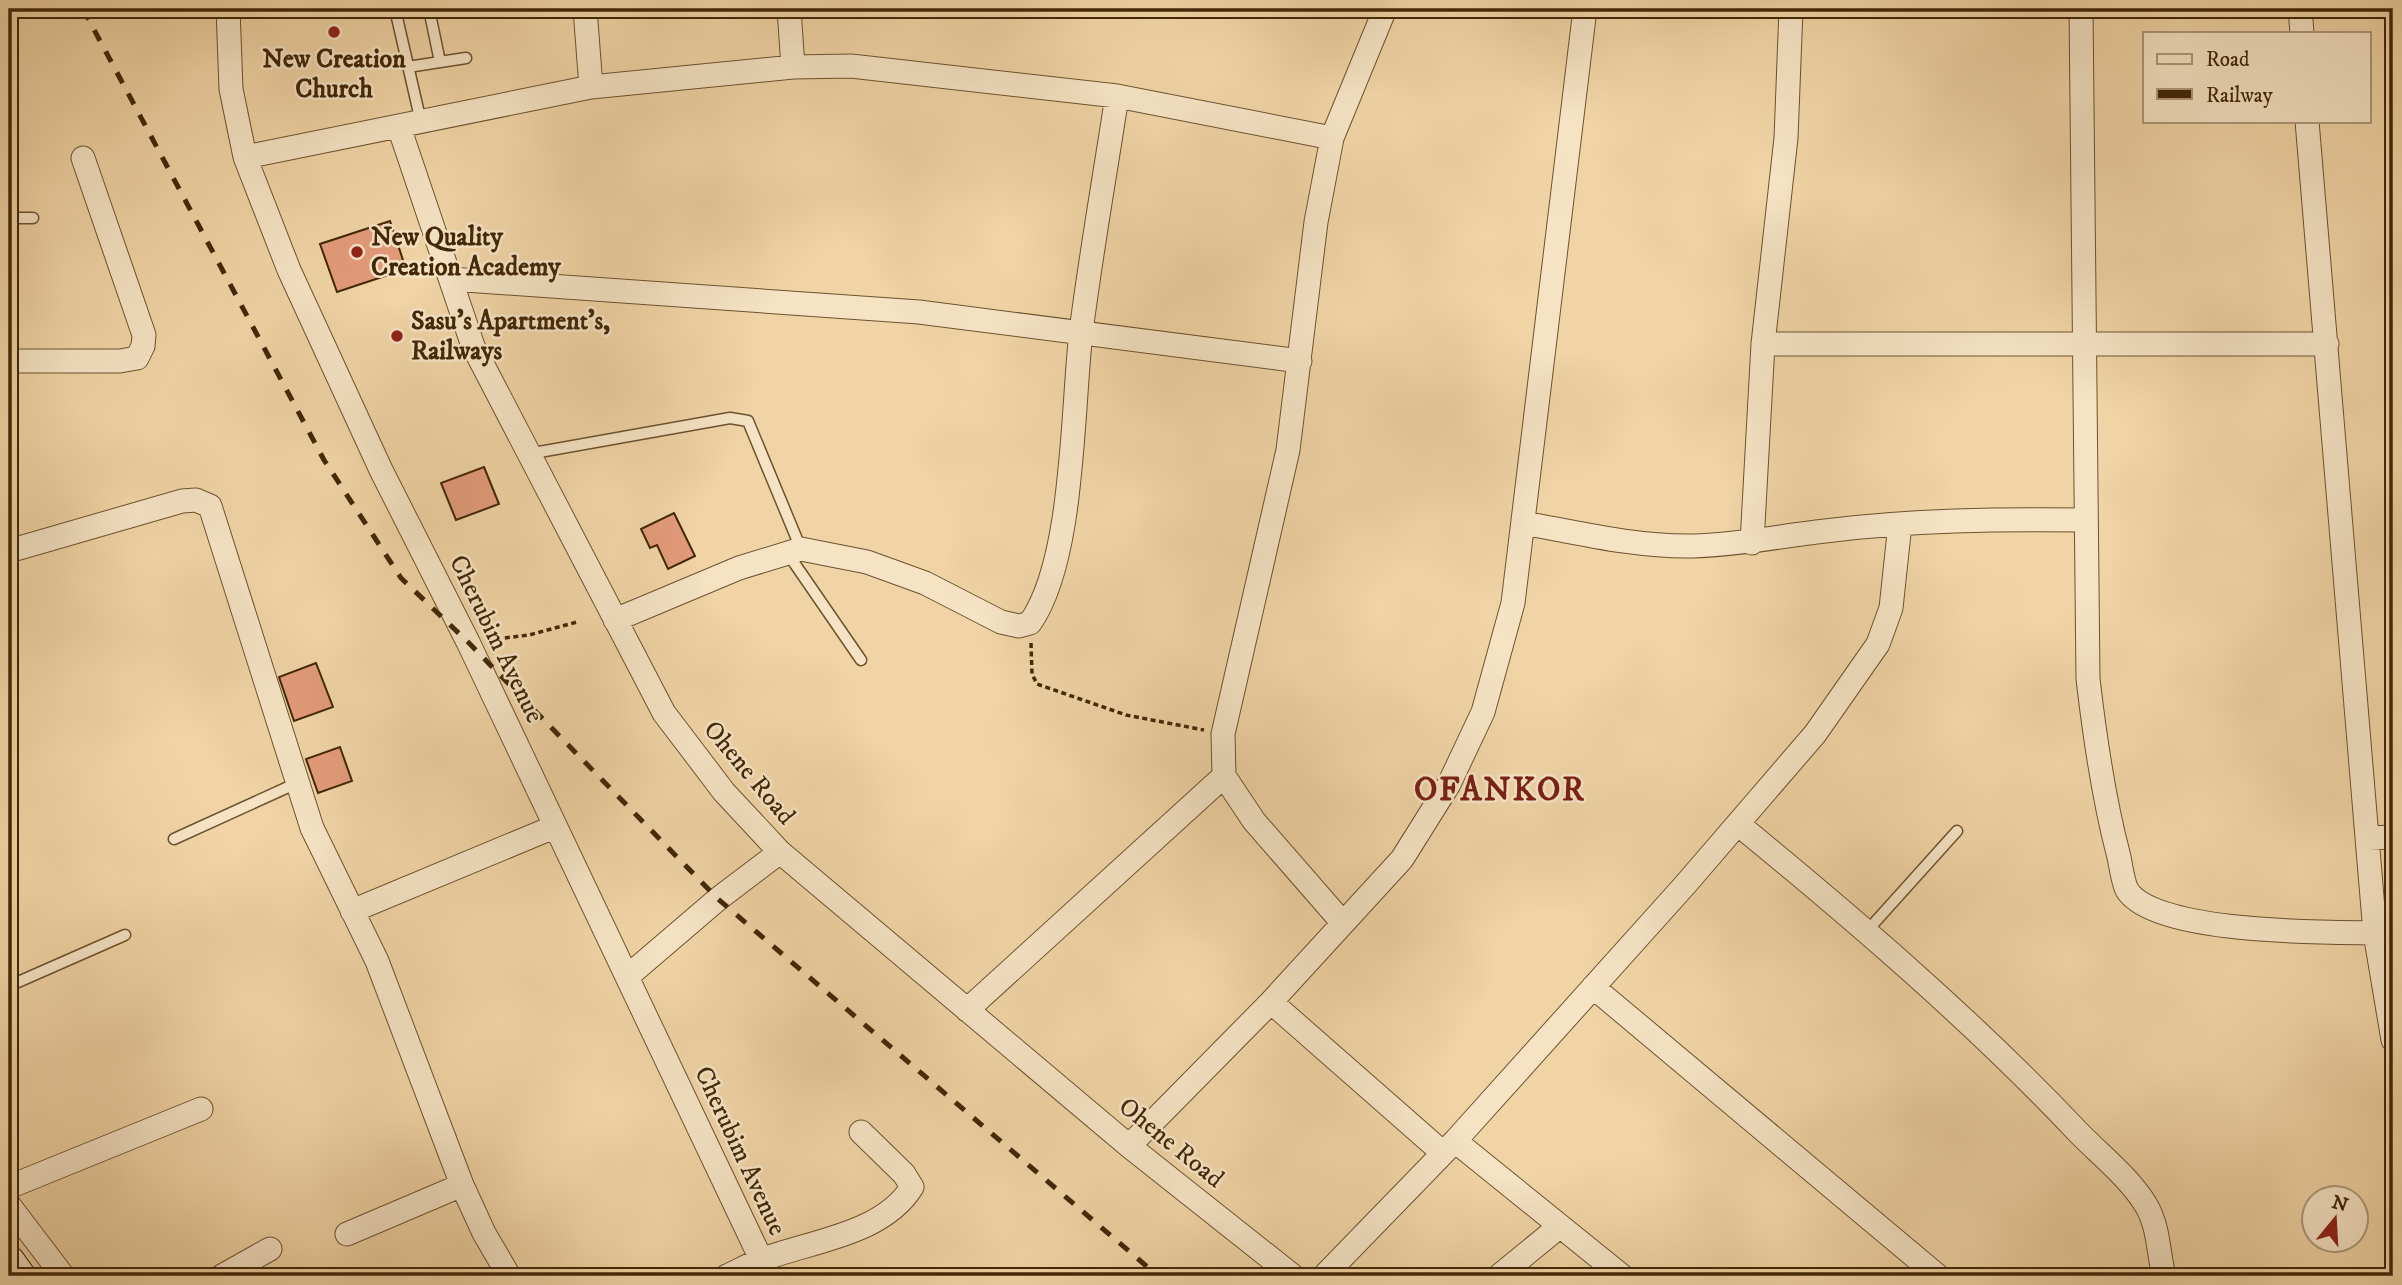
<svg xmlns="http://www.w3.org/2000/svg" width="2402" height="1285" font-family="'IM FELL DW Pica',serif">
	<rect width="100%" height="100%" fill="#f0d4a5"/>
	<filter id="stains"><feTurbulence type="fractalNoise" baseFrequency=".00286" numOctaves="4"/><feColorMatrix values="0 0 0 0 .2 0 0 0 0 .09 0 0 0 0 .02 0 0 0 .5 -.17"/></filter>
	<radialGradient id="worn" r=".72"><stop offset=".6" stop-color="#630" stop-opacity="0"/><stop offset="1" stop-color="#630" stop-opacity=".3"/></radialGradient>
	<path fill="#e29b7a" stroke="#412707" stroke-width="2" d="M 390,221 L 406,269 L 337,292 L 320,244 Z
		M 484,467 L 499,504 L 456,520 L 441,483 Z
		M 674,513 L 695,556 L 668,569 L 657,545 L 650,548 L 641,529 Z
		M 316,663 L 333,707 L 294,721 L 279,677 Z
		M 340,747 L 352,781 L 318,793 L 306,759 Z"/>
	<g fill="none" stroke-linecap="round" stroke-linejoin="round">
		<defs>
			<path id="lane" d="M 395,9 L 421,122
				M 429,9 L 440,62 L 466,58
				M 408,67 L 440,62
				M 9,218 L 33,218
				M 528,454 L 730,418 L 748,421 L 801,549
				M 788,554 L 861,660
				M 174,839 L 297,783
				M 1867,931 L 1957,831
				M 9,986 L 125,935"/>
			<path id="street" d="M 228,9 L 231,89 L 245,157 L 289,270 L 381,470 L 468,642 L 769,1276
				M 585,9 L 591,87
				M 789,9 L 793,67
				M 2081,9 L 2088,679 C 2095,739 2103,796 2118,853 C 2121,864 2122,880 2127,890 C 2154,934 2325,932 2375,933
				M 2300,9 L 2302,33
				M 2307,121 L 2375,933 L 2393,1040
				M 399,127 L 473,346 L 664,713 L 724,792 L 780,852 L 1129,1146 L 1293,1276
				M 245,157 L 591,87 L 793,67 L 851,66 L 1117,96 L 1332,138
				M 451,279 L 919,312 L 1300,361
				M 1763,344 L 2327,344
				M 9,361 L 120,361 L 137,358 L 143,346 L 144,335 L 83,158
				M 1524,523 C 1579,533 1636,547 1693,546 C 1738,545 1780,536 1825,531 C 1912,520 1998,519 2085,520
				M 1752,543 L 1763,344 L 1786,138 L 1791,9
				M 9,551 L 182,501 L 196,500 L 210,506 L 312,828 L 377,961 L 462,1185 L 484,1233 L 509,1276
				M 615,620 L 739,568 L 801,549 L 867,562 L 925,583 L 1001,622 L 1019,626 L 1030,623 C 1074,561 1072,411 1081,332 C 1091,253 1105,175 1117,96
				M 1738,824 C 1856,921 1972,1020 2077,1131 C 2099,1154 2129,1177 2146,1205 C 2159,1227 2158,1252 2164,1276
				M 2368,838 L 2393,837
				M 352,911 L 554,827
				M 1342,922 L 1254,821 L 1224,776 L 1223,734 L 1288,450 L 1316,222 L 1332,138 L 1385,9
				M 628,976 L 718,899 L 780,852
				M 1593,987 L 1938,1276
				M 1271,1002 L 1443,1153
				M 967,1010 L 1224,776
				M 1455,1141 L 1622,1276
				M 1129,1146 L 1271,1002 L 1402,859 L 1449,784 L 1483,712 L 1513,603 L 1585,9
				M 9,1187 L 201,1109
				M 9,1205 L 63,1276
				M 347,1234 L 462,1185
				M 222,1276 L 270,1249
				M 727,1276 C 738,1271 750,1264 761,1260 C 810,1241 882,1235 912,1187 L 904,1174 L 861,1132
				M 1324,1276 L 1455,1141 L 1685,885 L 1815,734 L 1878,644 L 1891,608 L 1900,524
				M 1499,1276 L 1560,1226"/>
			<path id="secondary" d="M 9,1262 L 19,1276"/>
		</defs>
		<use href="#lane" stroke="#6d522e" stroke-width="13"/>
		<use href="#street" stroke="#6d522e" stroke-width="25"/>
		<use href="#secondary" stroke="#412707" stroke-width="34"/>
		<path stroke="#412707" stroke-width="3.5" stroke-dasharray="5 3.5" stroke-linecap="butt" d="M 488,640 L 529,635 L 577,622
			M 1031,643 L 1032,674 L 1037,684 L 1126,715 L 1204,730"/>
		<use href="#lane" stroke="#f5e3c4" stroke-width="10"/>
		<use href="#street" stroke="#f5e3c4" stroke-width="23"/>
		<use href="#secondary" stroke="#f5e3c4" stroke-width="32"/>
		<path stroke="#412707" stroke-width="5" stroke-dasharray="12 12" stroke-linecap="butt" d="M 83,9 L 324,460 L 401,578 L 468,642 L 718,899 L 1158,1276"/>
	</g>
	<g fill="#8f2418" stroke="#f5e3c4" stroke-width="2.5">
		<circle cx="334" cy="32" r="7"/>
		<circle cx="357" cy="252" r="7"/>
		<circle cx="397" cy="336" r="7"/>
	</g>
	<g text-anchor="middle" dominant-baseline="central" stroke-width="5" stroke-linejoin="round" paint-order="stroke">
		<g font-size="26" font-weight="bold" fill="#412707" stroke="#f5e3c4" text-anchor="start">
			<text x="334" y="59" text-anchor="middle">New Creation<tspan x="334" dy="30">Church</tspan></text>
			<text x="371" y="237">New Quality<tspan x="371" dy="30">Creation Academy</tspan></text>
			<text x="411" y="321">Sasu's Apartment's,<tspan x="411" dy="30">Railways</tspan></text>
		</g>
		<g font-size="26" fill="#412707" stroke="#f5e3c4">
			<text transform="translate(496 639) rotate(64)">Cherubim Avenue</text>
			<text transform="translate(749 773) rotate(50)">Ohene Road</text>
			<text transform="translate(1171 1143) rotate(39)">Ohene Road</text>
			<text transform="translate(740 1151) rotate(65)">Cherubim Avenue</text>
		</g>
		<g font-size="33" font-weight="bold" letter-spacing="2" fill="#7a1f14" stroke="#f5e3c4">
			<text x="1500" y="790">OFANKOR</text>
		</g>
	</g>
	<rect width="2402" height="1285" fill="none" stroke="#f0d4a5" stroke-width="35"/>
	<rect x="10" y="10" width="2381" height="1264" fill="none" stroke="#412707" stroke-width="3.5"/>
	<rect x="18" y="18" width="2367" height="1250" fill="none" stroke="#412707" stroke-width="2"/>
	<rect x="2143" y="32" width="228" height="91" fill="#f5e3c4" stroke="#ad9878" stroke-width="2"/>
	<rect x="2157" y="54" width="35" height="10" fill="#f5e3c4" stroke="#ad9878" stroke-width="2"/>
	<text x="2206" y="66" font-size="21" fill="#412707">Road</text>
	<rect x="2157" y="89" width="35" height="10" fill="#412707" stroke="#ad9878" stroke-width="2"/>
	<text x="2206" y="102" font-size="21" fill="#412707">Railway</text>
	<g transform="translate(2335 1219) rotate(18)"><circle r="33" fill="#f5e3c4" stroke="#ad9878" stroke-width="2"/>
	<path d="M0-5L12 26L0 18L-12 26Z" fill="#8f2418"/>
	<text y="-10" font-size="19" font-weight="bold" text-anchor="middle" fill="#412707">N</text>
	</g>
	<rect width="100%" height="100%" filter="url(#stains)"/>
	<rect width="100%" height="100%" fill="url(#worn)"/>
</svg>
